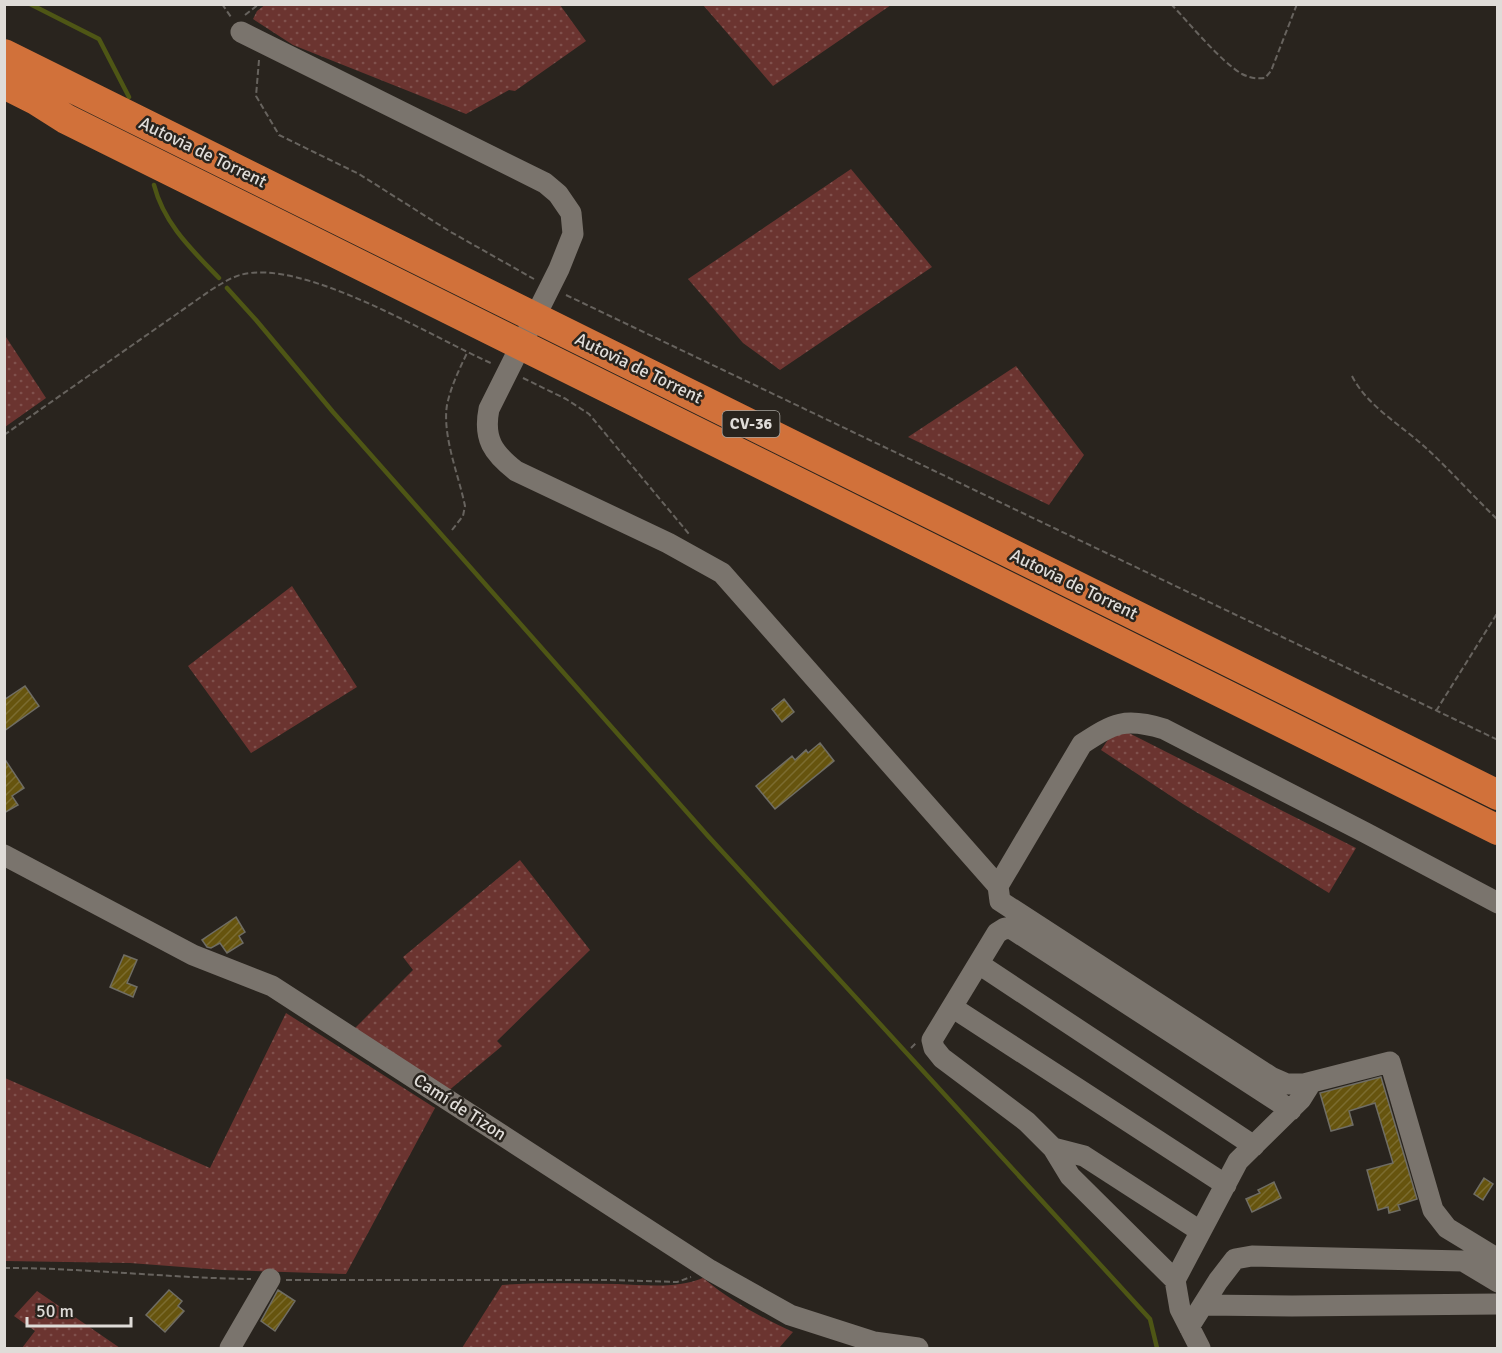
<svg xmlns="http://www.w3.org/2000/svg" width="1502" height="1353" font-family="Signika,sans-serif">
	<defs>
		<pattern id="grass-dots" width="8" height="8" patternUnits="userSpaceOnUse" patternTransform="scale(1.5)"><rect width="8" height="8" fill="#6b3430"/><path d="M2 2h.1M6 6h.1" fill="none" stroke="#80514d" stroke-width="1.8" stroke-linecap="round"/></pattern>
		<pattern id="building-hatch" width="6" height="6" patternUnits="userSpaceOnUse" patternTransform="scale(1.5)"><rect width="6" height="6" fill="#66540e"/><path d="M-1 1l2-2M0 6l6-6M5 7l2-2" fill="none" stroke="#7b6c30"/></pattern>
	</defs>
	<rect width="100%" height="100%" fill="#29241e"/>
	<path fill="url(#grass-dots)" d="M 266,4 L 560,5 L 586,41 L 515,91 L 509,90 L 466,114 L 293,45 L 253,19 L 257,11 Z
		M 703,5 L 891,5 L 773,86 Z
		M 851,169 L 932,267 L 780,370 L 743,343 L 688,279 Z
		M 4,334 L 46,398 L 5,427 L 4,427 Z
		M 1016,366 L 1084,455 L 1049,505 L 908,437 Z
		M 292,586 L 357,687 L 251,753 L 188,666 Z
		M 1123,730 L 1356,848 L 1329,893 L 1183,804 L 1101,750 L 1113,732 Z
		M 520,860 L 590,950 L 497,1041 L 502,1046 L 447,1092 L 352,1031 L 413,970 L 403,957 Z
		M 286,1013 L 435,1108 L 346,1274 L 222,1270 L 130,1263 L 5,1261 L 5,1078 L 210,1168 Z
		M 703,1278 C 731,1301 760,1317 793,1332 L 779,1348 L 462,1348 L 502,1285 C 540,1282 578,1284 617,1284 C 645,1285 676,1289 703,1278 Z
		M 37,1291 L 120,1348 L 22,1348 L 35,1331 L 14,1316 Z"/>
	<g fill="none" stroke-linecap="round" stroke-linejoin="round">
		<path stroke="#4e5615" stroke-width="4.5" d="M 30,4 L 99,39 L 129,97
			M 154,185 C 164,224 192,250 219,278
			M 227,288 L 256,320 L 333,412 L 708,836 L 1150,1319 L 1157,1348"/>
	</g>
	<path fill="url(#building-hatch)" stroke="#6f6d64" stroke-width="1.5" d="M 25,686 L 39,706 L 4,731 L 4,700 Z
		M 784,699 L 794,712 L 782,722 L 772,709 Z
		M 820,743 L 834,761 L 775,809 L 756,786 L 792,756 L 795,760 L 806,750 L 808,753 Z
		M 4,758 L 24,788 L 12,796 L 18,805 L 4,813 Z
		M 236,917 L 245,932 L 239,936 L 243,943 L 227,953 L 220,943 L 211,948 L 207,947 L 202,940 Z
		M 124,955 L 137,960 L 127,983 L 137,987 L 133,997 L 110,987 Z
		M 1381,1077 L 1417,1199 L 1398,1205 L 1400,1210 L 1389,1213 L 1388,1207 L 1378,1210 L 1367,1170 L 1393,1163 L 1375,1103 L 1349,1111 L 1353,1125 L 1331,1131 L 1320,1093 Z
		M 1484,1178 L 1493,1184 L 1483,1200 L 1474,1194 Z
		M 1274,1182 L 1281,1198 L 1252,1212 L 1246,1199 L 1260,1193 L 1258,1190 Z
		M 169,1290 L 182,1301 L 178,1306 L 184,1311 L 165,1332 L 146,1315 Z
		M 278,1290 L 295,1301 L 275,1331 L 261,1321 Z"/>
	<g fill="none" stroke-linecap="round" stroke-linejoin="round">
		<path stroke="#67635e" stroke-width="2" stroke-dasharray="6 3" stroke-linecap="butt" d="M 222,4 L 231,17
			M 1171,4 C 1190,24 1220,61 1242,74 C 1250,78 1257,79 1265,78 L 1271,71 L 1297,4
			M 245,15 L 259,4
			M 259,60 L 256,96 L 279,135 L 359,174 L 449,231 L 534,279
			M 566,295 L 1498,740
			M 1352,376 C 1367,406 1401,425 1425,447 C 1450,470 1473,496 1498,520
			M 523,378 L 566,399 L 589,414 L 689,534
			M 4,435 L 211,290 C 221,284 230,278 240,275 C 303,257 433,338 493,364
			M 452,530 L 463,516 L 465,506 C 459,476 442,436 447,405 C 451,386 459,370 467,353
			M 1436,711 L 1498,612
			M 911,1048 L 916,1043
			M 4,1268 C 87,1268 168,1278 251,1279
			M 286,1280 L 608,1280 L 677,1282 L 691,1277"/>
		<path stroke="#7a746d" stroke-width="21" d="M 241,32 L 545,183 L 558,194 L 571,213 L 573,234 L 559,269 L 489,409 C 483,439 493,453 516,471 L 668,543 L 722,573 L 998,886 L 1000,901 L 1271,1077 L 1287,1084 L 1304,1084 L 1390,1062 L 1433,1210 L 1447,1228 L 1498,1259
			M 4,855 L 193,955 L 272,986 L 710,1270 L 790,1315 L 874,1342 L 918,1348
			M 998,886 L 1082,744 C 1114,723 1125,717 1164,729 L 1366,833 L 1498,903
			M 979,964 L 1254,1146
			M 952,1007 L 1226,1185
			M 1053,1148 L 1084,1156 L 1200,1231
			M 1175,1280 L 1070,1176 L 1053,1148 L 1027,1122 L 942,1058 L 934,1048 L 932,1040 L 997,933 L 1005,928 L 1012,929 L 1291,1110
			M 1203,1305 L 1292,1306 L 1498,1304
			M 1189,1327 L 1218,1281 L 1235,1259 L 1252,1256 L 1463,1261 L 1498,1282
			M 230,1348 L 270,1279
			M 1200,1348 L 1180,1309 L 1175,1280 L 1238,1161 L 1301,1099 L 1311,1083"/>
		<path stroke="#d1713a" stroke-width="30" d="M 4,54 L 1498,795
			M 4,84 L 36,100 L 66,119 L 1498,830"/>
	</g>
	<g text-anchor="middle" dominant-baseline="central" stroke-width="5" stroke-linejoin="round" paint-order="stroke">
		<rect fill="#29241e" stroke="#a8a5a0" stroke-width="1.5" x="722.5" y="411" width="57" height="26" rx="4.5"/>
		<g font-size="16" font-weight="bold" fill="#dfdcd8">
			<text x="751" y="424">CV-36</text>
		</g>
		<g font-size="18" fill="#dfdcd8" stroke="#29241e">
			<text transform="translate(203 152) rotate(26)">Autovia de Torrent</text>
			<text transform="translate(639 368) rotate(26)">Autovia de Torrent</text>
			<text transform="translate(1074 584) rotate(26)">Autovia de Torrent</text>
			<text transform="translate(460 1107) rotate(33)">Camí de Tizon</text>
		</g>
	</g>
	<rect width="1502" height="1353" fill="none" stroke="#dfdcd8" stroke-width="12"/>
	<path d="M27 1317v9h104v-9" fill="none" stroke="#dfdcd8" stroke-width="3"/>
	<text x="36" y="1317" font-size="18" fill="#dfdcd8" stroke="#29241e" stroke-width="4.5" paint-order="stroke">50 m</text>
</svg>
